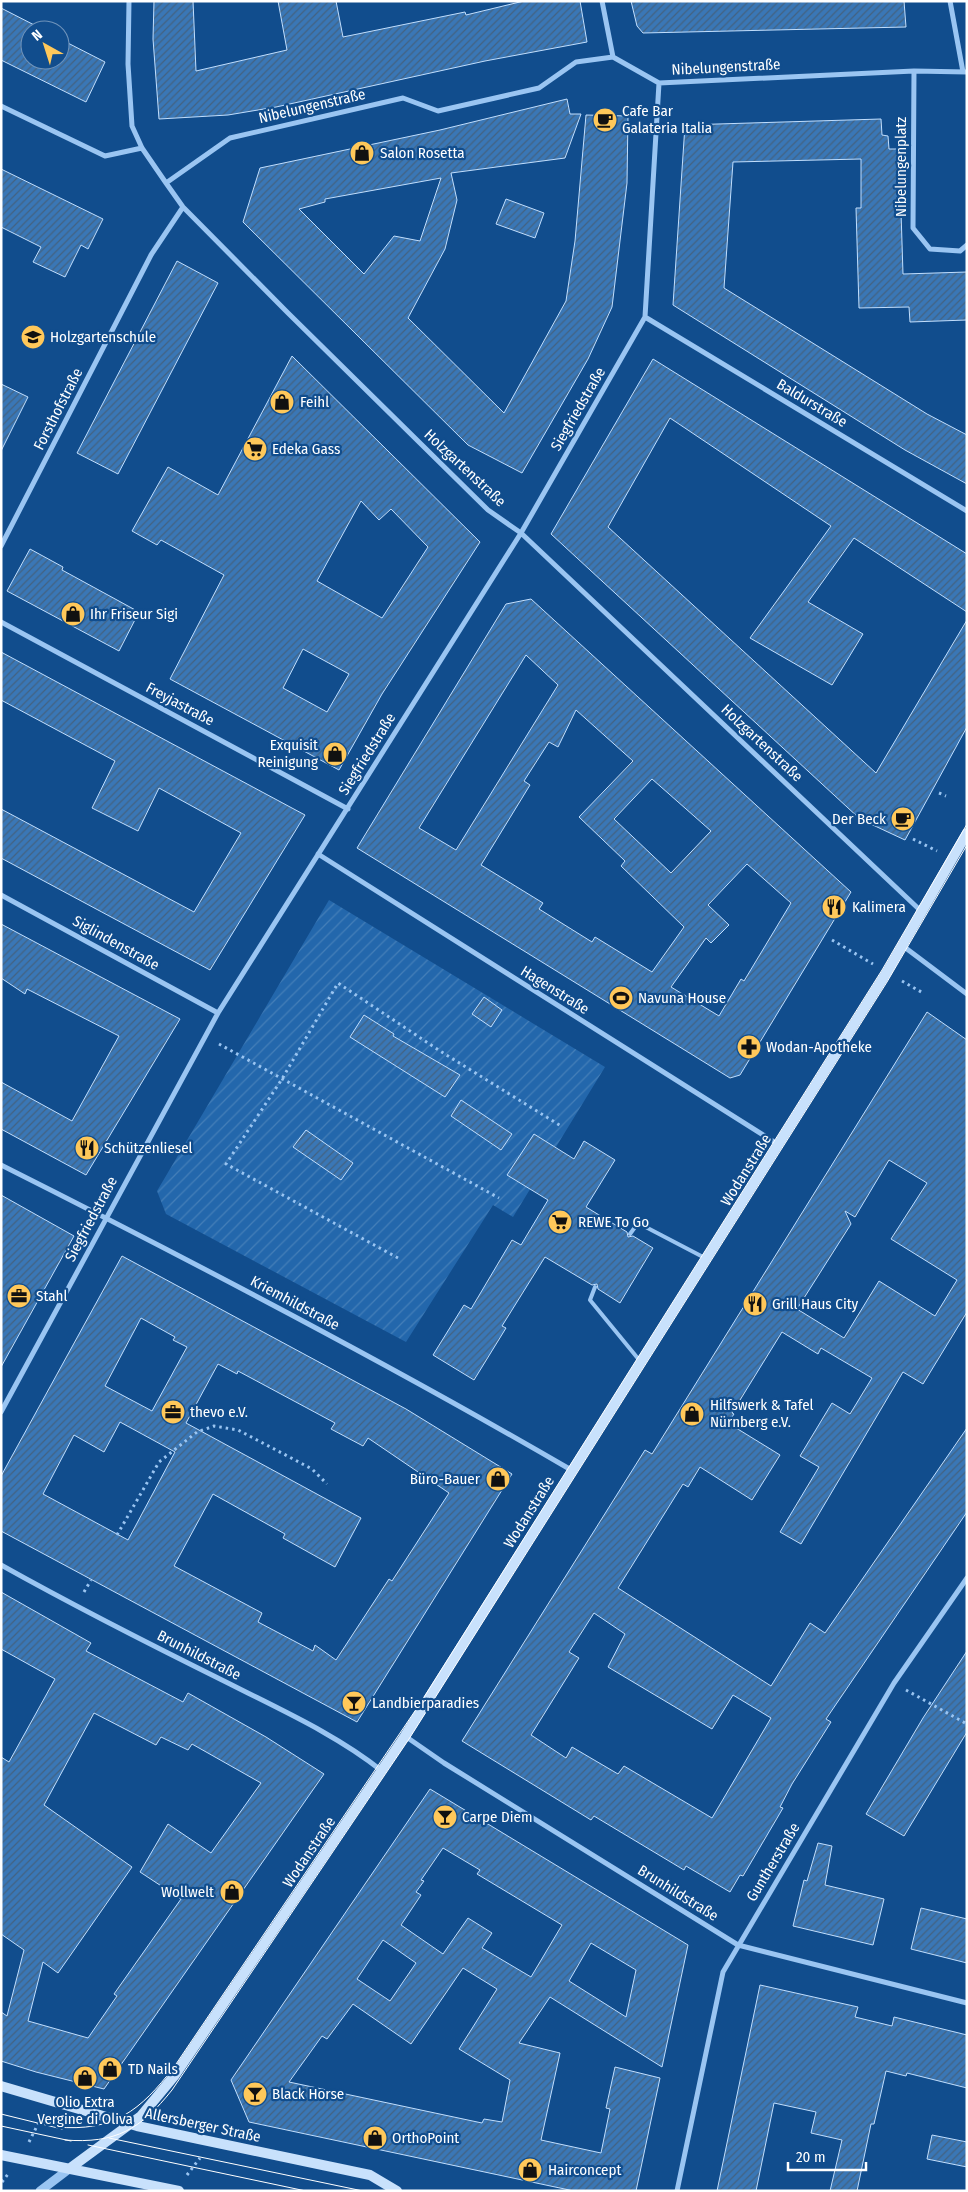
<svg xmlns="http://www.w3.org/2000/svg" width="968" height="2192" font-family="'Fira Sans Condensed',sans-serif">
	<defs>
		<pattern id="garden-furrows" width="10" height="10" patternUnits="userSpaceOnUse" patternTransform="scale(1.25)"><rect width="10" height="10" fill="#2367ac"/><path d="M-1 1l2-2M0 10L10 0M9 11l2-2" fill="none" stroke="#447eb8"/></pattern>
		<pattern id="building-hatch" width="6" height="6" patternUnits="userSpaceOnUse" patternTransform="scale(1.25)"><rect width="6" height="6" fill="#3a77b6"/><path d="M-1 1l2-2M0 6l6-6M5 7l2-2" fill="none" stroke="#436281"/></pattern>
	</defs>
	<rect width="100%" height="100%" fill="#114d8d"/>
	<path fill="url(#garden-furrows)" d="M 329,900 L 605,1067 L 513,1217 L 493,1205 L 406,1342 L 166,1214 L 157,1191 Z"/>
	<path fill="url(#building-hatch)" stroke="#c1defd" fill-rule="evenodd" d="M 154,1 L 193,1 L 196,71 L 287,50 L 278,1 L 336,1 L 343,37 L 465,12 L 466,15 L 524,1 L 580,1 L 587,42 L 485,61 L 276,107 L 228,115 L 159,119 L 153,39 Z
		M 631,1 L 904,1 L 906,27 L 643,33 L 637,26 Z
		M 1,8 L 44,30 L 30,30 L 30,60 L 60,60 L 60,39 L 105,62 L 86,102 L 1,60 Z
		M 567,99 L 570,114 L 581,114 L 565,158 L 451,173 L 457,200 L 445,249 L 408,318 L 504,413 L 566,301 L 575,241 L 586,115 L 628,116 L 627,183 L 612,307 L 588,359 L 522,473 L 468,445 L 243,222 L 260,168 L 440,130 ZM 441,178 L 420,241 L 394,236 L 364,274 L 299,209 L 325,202 L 325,199 Z
		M 881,119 L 882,135 L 888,136 L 889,149 L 899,149 L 903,274 L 967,272 L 967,320 L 910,322 L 909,307 L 859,308 L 856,208 L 861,208 L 861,159 L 733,162 L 724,288 L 927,414 L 967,435 L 967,484 L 905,450 L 673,305 L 685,125 Z
		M 1,169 L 103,219 L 88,249 L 81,245 L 65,277 L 33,262 L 41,247 L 1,227 Z
		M 506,199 L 544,213 L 535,238 L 496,224 Z
		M 177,261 L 218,283 L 118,474 L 77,453 Z
		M 292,356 L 480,542 L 382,694 L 339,770 L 170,679 L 224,575 L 161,540 L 157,545 L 132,531 L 168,467 L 218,495 ZM 361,501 L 379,520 L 391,509 L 428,547 L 382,618 L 317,581 ZM 303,649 L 349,674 L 327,712 L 283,688 Z
		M 653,359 L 967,554 L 967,612 L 854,538 L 808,602 L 863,634 L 832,685 L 750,638 L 831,526 L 670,418 L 608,527 L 876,773 L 967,620 L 967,727 L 905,840 L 860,819 L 551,534 Z
		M 1,384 L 28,397 L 1,451 Z
		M 30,549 L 63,567 L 62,570 L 139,612 L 119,651 L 7,591 Z
		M 531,599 L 851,892 L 740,1075 L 730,1078 L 357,848 L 506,604 ZM 526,655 L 558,685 L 456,850 L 419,828 ZM 576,710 L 633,761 L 579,817 L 625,861 L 621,866 L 684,927 L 652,972 L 595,937 L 592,942 L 539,909 L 543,903 L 481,865 L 530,785 L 524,781 L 549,742 L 558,747 ZM 652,779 L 711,831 L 671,873 L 614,819 ZM 747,864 L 791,903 L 744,981 L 741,979 L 719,1016 L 671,987 L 706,938 L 711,943 L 729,925 L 708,905 Z
		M 1,652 L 305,815 L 210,970 L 1,858 L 1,809 L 194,912 L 241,833 L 159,788 L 138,831 L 92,808 L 115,761 L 1,700 Z
		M 1,924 L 180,1019 L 86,1175 L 1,1129 L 1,1082 L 72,1121 L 119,1036 L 27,989 L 25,994 L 1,978 Z
		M 484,997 L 502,1010 L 491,1027 L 472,1014 Z
		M 927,1012 L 967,1040 L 967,1312 L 923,1384 L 903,1372 L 801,1544 L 780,1532 L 819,1467 L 800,1456 L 832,1403 L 850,1414 L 872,1378 L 821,1348 L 818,1354 L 782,1332 L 732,1413 L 734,1414 L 728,1423 L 780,1455 L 752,1500 L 700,1467 L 688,1487 L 683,1484 L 618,1588 L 771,1686 L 810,1623 L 825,1633 L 967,1428 L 967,1512 L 826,1719 L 831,1722 L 792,1784 L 780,1807 L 783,1808 L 743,1876 L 740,1875 L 730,1892 L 686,1866 L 684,1870 L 594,1816 L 591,1820 L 462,1741 L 645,1450 L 652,1454 ZM 889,1160 L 927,1183 L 891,1239 L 957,1280 L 935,1316 L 879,1281 L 844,1338 L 797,1309 L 851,1224 L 845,1211 L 855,1217 ZM 594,1613 L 625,1634 L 608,1667 L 712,1729 L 733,1695 L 771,1718 L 712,1818 L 624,1766 L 618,1774 L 572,1747 L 566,1758 L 531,1735 L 579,1658 L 569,1652 Z
		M 364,1015 L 394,1034 L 393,1036 L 460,1075 L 445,1097 L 350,1037 Z
		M 461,1100 L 512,1134 L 501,1150 L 451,1116 Z
		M 306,1130 L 353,1163 L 341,1180 L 293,1147 Z
		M 534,1134 L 574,1159 L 584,1141 L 615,1160 L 586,1207 L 627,1232 L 628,1237 L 633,1236 L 653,1248 L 620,1303 L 598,1289 L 597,1284 L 592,1285 L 545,1257 L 502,1326 L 506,1328 L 474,1380 L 433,1355 L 464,1305 L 471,1309 L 512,1240 L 521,1245 L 548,1200 L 507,1175 Z
		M 1,1195 L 74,1236 L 1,1367 Z
		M 122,1256 L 406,1409 L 512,1474 L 357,1722 L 1,1531 L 1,1476 ZM 141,1318 L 175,1337 L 173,1340 L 187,1347 L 152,1411 L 105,1386 ZM 218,1364 L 237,1374 L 238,1371 L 335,1423 L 331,1429 L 363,1446 L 368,1438 L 449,1493 L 392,1581 L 389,1579 L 336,1660 L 315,1645 L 313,1651 L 258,1622 L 262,1613 L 174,1566 L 213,1494 L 285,1534 L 283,1538 L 335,1567 L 361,1518 L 186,1423 ZM 120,1422 L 175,1452 L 128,1540 L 43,1494 L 74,1435 L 104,1452 Z
		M 1,1592 L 91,1643 L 86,1651 L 183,1702 L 188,1693 L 266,1737 L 324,1774 L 104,2089 L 36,2072 L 1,2061 L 1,2012 L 7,2016 L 24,1950 L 1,1934 L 1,1757 L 9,1762 L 55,1679 L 1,1649 ZM 94,1713 L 156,1745 L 161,1737 L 188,1750 L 192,1744 L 261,1783 L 211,1853 L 168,1824 L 140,1872 L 181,1899 L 114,1994 L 117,1996 L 88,2038 L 28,2021 L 43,1962 L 58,1973 L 132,1867 L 44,1805 Z
		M 967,1651 L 967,1732 L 904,1836 L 866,1814 L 923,1718 Z
		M 430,1789 L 688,1945 L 662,2067 L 550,1997 L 519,2043 L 560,2053 L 541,2140 L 601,2153 L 610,2109 L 606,2108 L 615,2067 L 660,2078 L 636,2191 L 574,2191 L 249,2122 L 231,2080 ZM 443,1848 L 480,1870 L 477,1874 L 562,1925 L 531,1977 L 482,1948 L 492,1933 L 468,1918 L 443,1954 L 401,1925 L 421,1895 L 416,1892 L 424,1881 L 421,1880 ZM 383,1940 L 416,1963 L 390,2001 L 357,1979 ZM 591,1943 L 636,1970 L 626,2017 L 569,1981 ZM 463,1968 L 497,1989 L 459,2049 L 510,2080 L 502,2122 L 484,2119 L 482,2123 L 289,2082 L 322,2036 L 327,2039 L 353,2004 L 411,2044 Z
		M 818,1843 L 832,1846 L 825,1885 L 884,1899 L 873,1945 L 793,1926 L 804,1880 L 807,1881 Z
		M 921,1908 L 967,1919 L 967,1963 L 911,1949 Z
		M 760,1985 L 858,2007 L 855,2017 L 892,2026 L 894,2017 L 967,2035 L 967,2088 L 907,2073 L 906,2076 L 886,2071 L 874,2124 L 871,2124 L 857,2191 L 830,2191 L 842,2140 L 811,2133 L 816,2112 L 774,2103 L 756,2191 L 717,2191 Z
		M 932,2135 L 967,2142 L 967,2167 L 927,2159 Z"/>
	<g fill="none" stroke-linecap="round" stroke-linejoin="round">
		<path stroke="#9ac5f2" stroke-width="3" stroke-dasharray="2.5 4" stroke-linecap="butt" d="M 939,793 L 946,796
			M 913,839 L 937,851
			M 832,940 L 873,964
			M 902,981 L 923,993
			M 219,1044 L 499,1198
			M 398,1258 L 226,1164 L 282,1079 L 338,983 L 440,1051 L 561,1126
			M 117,1535 L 159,1462 L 197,1432 L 214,1426 L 238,1430 L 278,1451 L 312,1469 L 327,1484
			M 84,1592 L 91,1580
			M 906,1690 L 967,1724
			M 29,2142 L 42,2116
			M 187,2175 L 200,2158
			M 2,2182 L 8,2174"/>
		<path stroke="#9ac5f2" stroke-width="4" d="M 630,1234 L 638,1223 L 705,1258
			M 595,1287 L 590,1300 L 640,1361"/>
		<path stroke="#9ac5f2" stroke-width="5" d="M 129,1 L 128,64 L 132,126 L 142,148 L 166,183 L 183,207 L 288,313 L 488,510 L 521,533 L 922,912
			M 602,1 L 613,57
			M 950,1 L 963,72
			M 914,71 L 913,228 L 930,249 L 960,251 L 967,245
			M 1,106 L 105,156 L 142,148
			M 166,183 L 230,138 L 403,98 L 438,111 L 539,88 L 576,62 L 613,57 L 659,83 L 914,71 L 967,72
			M 645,317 L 967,511
			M 1,546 L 151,255 L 183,207
			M 1,622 L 348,809
			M 318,854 L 779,1145
			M 1,895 L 218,1013
			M 903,946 L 967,994
			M 1,1165 C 194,1262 386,1362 573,1471
			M 1,1412 L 218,1013 L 521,533 L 645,317 L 659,83
			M 1,1565 C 76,1607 153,1646 230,1684 C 281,1710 337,1735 382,1771
			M 405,1736 L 444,1763 L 738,1945 L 967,2003
			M 677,2191 L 723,1972 L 894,1683 L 967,1578"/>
		<path stroke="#9ac5f2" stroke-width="9" d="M 40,2191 L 69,2169"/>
		<path stroke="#c8e1fc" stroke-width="10" d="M 1,2086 L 137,2126 L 370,2175 L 397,2191
			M 1,2155 L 179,2191
			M 69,2169 L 141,2116 L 175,2075 L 405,1736 L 887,972 L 967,833"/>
		<path stroke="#fff" stroke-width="1" d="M 1,2114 L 62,2129
			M 1,2126 L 71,2141
			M 56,2127 C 114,2132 140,2111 174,2067 L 419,1705 L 882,970 L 967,824
			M 109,2138 L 363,2191
			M 65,2140 C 116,2144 141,2129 172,2090 L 409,1739 L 887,982 L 967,845
			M 88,2145 L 306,2191"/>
	</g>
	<defs>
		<symbol id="cafe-disc" viewBox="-11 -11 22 22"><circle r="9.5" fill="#ffc85a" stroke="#114d8d"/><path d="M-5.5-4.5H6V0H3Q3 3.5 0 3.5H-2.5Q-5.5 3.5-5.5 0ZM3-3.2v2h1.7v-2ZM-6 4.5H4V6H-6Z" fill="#111"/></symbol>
		<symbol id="shop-disc" viewBox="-11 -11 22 22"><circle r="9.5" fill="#ffc85a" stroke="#114d8d"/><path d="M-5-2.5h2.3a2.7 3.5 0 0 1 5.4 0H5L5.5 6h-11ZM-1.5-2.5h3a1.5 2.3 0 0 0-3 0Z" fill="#111"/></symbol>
		<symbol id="school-disc" viewBox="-11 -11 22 22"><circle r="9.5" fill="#ffc85a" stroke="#114d8d"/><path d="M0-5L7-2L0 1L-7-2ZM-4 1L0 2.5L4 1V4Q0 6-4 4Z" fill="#111"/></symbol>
		<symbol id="supermarket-disc" viewBox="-11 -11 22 22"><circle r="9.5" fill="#ffc85a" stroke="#114d8d"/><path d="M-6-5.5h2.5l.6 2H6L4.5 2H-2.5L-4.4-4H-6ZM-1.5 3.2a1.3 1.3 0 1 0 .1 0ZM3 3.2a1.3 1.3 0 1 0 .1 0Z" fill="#111"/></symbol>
		<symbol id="restaurant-disc" viewBox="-11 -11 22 22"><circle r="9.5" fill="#ffc85a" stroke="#114d8d"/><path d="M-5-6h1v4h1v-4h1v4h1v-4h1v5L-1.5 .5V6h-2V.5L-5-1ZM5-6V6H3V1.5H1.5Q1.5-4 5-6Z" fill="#111"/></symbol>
		<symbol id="stadium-disc" viewBox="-11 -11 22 22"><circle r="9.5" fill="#ffc85a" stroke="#114d8d"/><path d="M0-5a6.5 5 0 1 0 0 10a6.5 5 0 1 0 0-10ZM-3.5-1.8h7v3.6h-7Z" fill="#111"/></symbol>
		<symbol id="pharmacy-disc" viewBox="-11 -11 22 22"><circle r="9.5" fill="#ffc85a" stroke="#114d8d"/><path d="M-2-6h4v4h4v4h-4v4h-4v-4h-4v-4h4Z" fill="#111"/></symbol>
		<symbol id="office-disc" viewBox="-11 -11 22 22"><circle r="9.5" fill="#ffc85a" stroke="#114d8d"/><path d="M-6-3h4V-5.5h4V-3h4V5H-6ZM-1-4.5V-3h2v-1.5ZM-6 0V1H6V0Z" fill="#111"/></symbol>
		<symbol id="bar-disc" viewBox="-11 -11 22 22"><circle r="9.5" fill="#ffc85a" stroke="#114d8d"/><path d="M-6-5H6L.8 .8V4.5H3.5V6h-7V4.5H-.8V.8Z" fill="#111"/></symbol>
	</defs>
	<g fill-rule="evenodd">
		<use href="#cafe-disc" x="591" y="106" width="28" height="28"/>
		<use href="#shop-disc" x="348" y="139" width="28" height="28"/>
		<use href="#school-disc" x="19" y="323" width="28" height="28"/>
		<use href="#shop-disc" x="268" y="388" width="28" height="28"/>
		<use href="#supermarket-disc" x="241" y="435" width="28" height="28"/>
		<use href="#shop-disc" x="59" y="600" width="28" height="28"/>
		<use href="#shop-disc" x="321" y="740" width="28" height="28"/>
		<use href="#cafe-disc" x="889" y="805" width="28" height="28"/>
		<use href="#restaurant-disc" x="820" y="893" width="28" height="28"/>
		<use href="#stadium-disc" x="607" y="984" width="28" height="28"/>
		<use href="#pharmacy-disc" x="735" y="1033" width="28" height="28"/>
		<use href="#restaurant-disc" x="73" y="1134" width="28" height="28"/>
		<use href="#supermarket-disc" x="546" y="1208" width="28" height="28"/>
		<use href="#office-disc" x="5" y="1282" width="28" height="28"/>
		<use href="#restaurant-disc" x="741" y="1290" width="28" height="28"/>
		<use href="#office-disc" x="159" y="1398" width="28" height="28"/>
		<use href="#shop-disc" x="678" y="1400" width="28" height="28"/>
		<use href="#shop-disc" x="484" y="1465" width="28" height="28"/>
		<use href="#bar-disc" x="340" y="1689" width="28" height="28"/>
		<use href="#bar-disc" x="431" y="1803" width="28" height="28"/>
		<use href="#shop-disc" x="218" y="1878" width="28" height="28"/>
		<use href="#shop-disc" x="96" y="2055" width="28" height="28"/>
		<use href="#shop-disc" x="71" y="2064" width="28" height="28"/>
		<use href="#bar-disc" x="241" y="2080" width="28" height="28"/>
		<use href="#shop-disc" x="361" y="2124" width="28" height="28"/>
		<use href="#shop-disc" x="516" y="2156" width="28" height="28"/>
	</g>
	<g text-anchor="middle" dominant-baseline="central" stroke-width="4.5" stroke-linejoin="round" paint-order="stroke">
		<g font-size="15" fill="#fff" stroke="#114d8d">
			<text transform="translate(726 67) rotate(-3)">Nibelungenstraße</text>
			<text transform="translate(312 106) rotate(-13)">Nibelungenstraße</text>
			<text transform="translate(901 167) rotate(-90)">Nibelungenplatz</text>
			<text transform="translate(812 403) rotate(31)">Baldurstraße</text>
			<text transform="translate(58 409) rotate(-63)">Forsthofstraße</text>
			<text transform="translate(578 409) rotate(-60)">Siegfriedstraße</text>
			<text transform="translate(465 468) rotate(43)">Holzgartenstraße</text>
			<text transform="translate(180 704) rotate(28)">Freyjastraße</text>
			<text transform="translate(762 743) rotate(43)">Holzgartenstraße</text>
			<text transform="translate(367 754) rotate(-58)">Siegfriedstraße</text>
			<text transform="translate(116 943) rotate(29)">Siglindenstraße</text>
			<text transform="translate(555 990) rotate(32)">Hagenstraße</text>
			<text transform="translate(746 1170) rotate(-58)">Wodanstraße</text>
			<text transform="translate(91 1219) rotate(-62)">Siegfriedstraße</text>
			<text transform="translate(295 1303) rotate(28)">Kriemhildstraße</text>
			<text transform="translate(529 1512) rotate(-58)">Wodanstraße</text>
			<text transform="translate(199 1655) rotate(27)">Brunhildstraße</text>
			<text transform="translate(309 1852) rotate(-56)">Wodanstraße</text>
			<text transform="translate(773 1862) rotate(-59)">Guntherstraße</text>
			<text transform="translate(678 1893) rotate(32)">Brunhildstraße</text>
			<text transform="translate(203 2125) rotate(12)">Allersberger Straße</text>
		</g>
		<g font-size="15" fill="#fff" stroke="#114d8d" text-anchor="start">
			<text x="622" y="111">Cafe Bar<tspan x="622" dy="17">Galateria Italia</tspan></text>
			<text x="380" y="153">Salon Rosetta</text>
			<text x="50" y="337">Holzgartenschule</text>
			<text x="300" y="402">Feihl</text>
			<text x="272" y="449">Edeka Gass</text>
			<text x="90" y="614">Ihr Friseur Sigi</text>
			<text x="318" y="745" text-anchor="end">Exquisit<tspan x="318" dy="17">Reinigung</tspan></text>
			<text x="886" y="819" text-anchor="end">Der Beck</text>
			<text x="852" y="907">Kalimera</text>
			<text x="638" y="998">Navuna House</text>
			<text x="766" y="1047">Wodan-Apotheke</text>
			<text x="104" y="1148">Schützenliesel</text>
			<text x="578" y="1222">REWE To Go</text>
			<text x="36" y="1296">Stahl</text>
			<text x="772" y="1304">Grill Haus City</text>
			<text x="710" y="1405">Hilfswerk &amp; Tafel<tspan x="710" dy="17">Nürnberg e.V.</tspan></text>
			<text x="190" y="1412">thevo e.V.</text>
			<text x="480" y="1479" text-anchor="end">Büro-Bauer</text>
			<text x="372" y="1703">Landbierparadies</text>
			<text x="462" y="1817">Carpe Diem</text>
			<text x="214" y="1892" text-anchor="end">Wollwelt</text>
			<text x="128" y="2069">TD Nails</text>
			<text x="272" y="2094">Black Horse</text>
			<text x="85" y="2102" text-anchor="middle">Olio Extra<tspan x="85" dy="17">Vergine di Oliva</tspan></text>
			<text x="392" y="2138">OrthoPoint</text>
			<text x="548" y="2170">Hairconcept</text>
		</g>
	</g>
	<rect width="968" height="2192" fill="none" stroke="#ffffff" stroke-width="5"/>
	<g transform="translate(45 45) rotate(321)"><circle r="24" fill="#114d8d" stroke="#7094bb"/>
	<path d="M0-4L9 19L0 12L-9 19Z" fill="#ffc85a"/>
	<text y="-8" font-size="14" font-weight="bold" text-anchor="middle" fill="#ffffff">N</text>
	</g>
	<path d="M788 2162v8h78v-8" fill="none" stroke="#ffffff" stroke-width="2.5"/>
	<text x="796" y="2162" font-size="15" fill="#ffffff" stroke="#114d8d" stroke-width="4" paint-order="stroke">20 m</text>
</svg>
